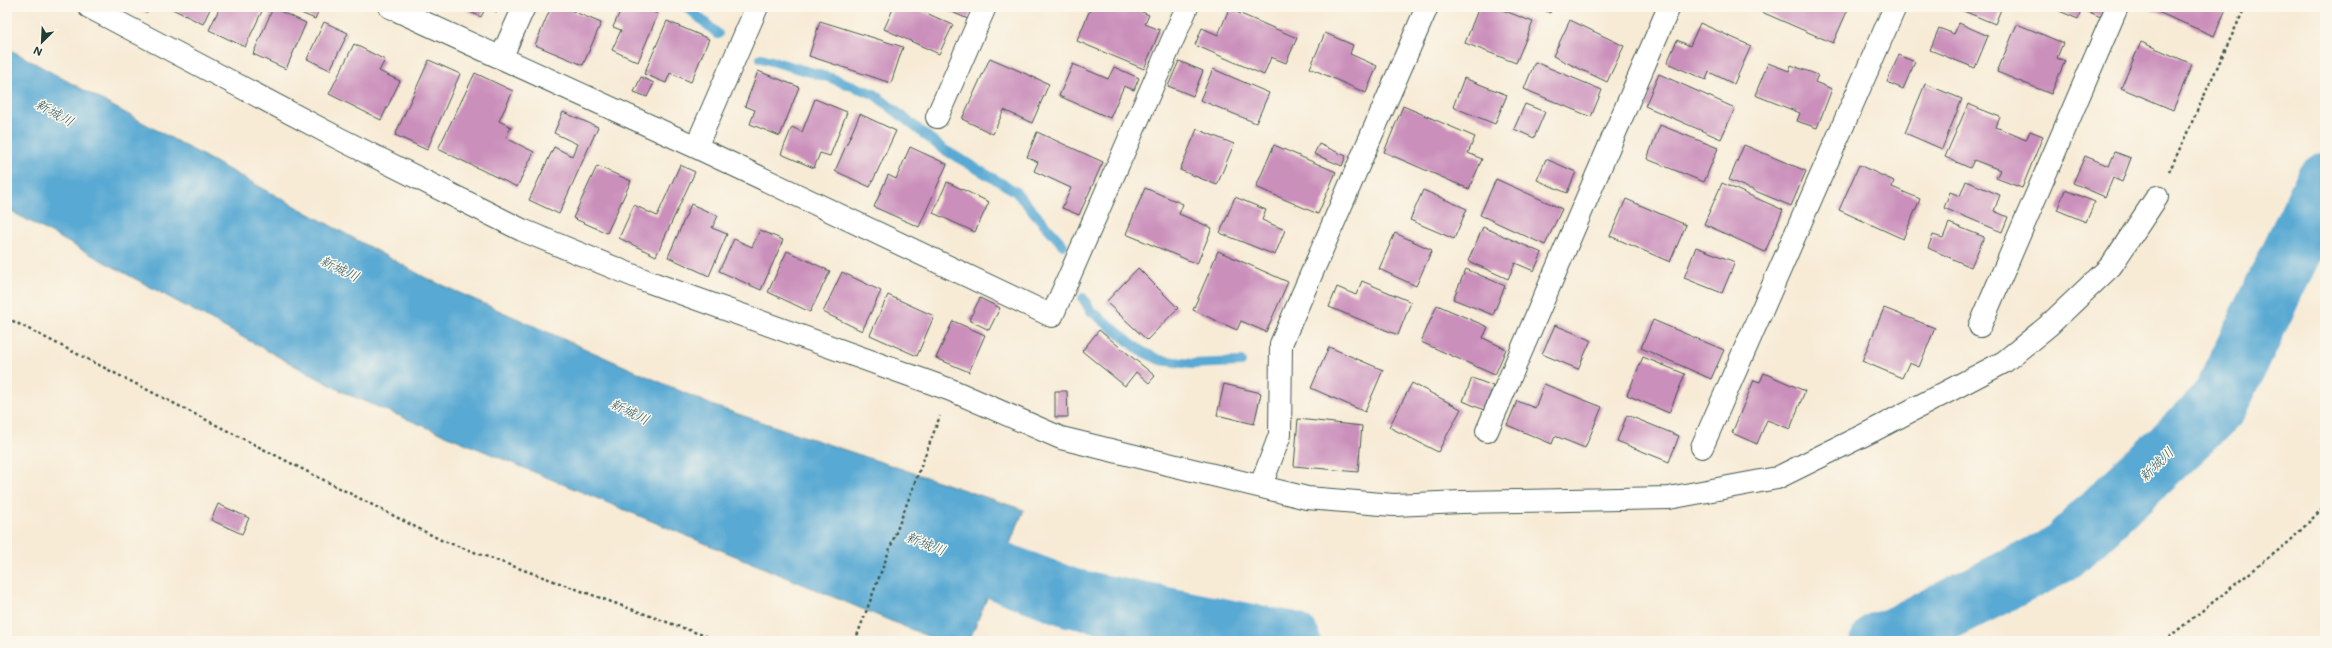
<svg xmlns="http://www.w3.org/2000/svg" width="2332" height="648" font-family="Mali,'Klee One',sans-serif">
	<rect width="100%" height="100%" fill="#fbf7ec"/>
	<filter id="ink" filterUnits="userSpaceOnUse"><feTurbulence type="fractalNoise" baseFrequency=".025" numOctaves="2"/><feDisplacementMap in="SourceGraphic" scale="8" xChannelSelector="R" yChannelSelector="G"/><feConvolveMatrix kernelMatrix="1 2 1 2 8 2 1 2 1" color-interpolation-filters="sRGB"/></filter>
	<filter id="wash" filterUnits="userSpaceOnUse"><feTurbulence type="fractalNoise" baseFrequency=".012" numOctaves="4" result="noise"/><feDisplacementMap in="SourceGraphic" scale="16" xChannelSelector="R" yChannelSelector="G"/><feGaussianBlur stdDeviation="0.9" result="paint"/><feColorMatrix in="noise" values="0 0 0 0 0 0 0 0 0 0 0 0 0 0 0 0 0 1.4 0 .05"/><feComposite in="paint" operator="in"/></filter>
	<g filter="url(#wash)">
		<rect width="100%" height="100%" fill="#f7ebd6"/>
		<path fill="#59a9d3" stroke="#3c7384" d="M 7,48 L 426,278 L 714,406 L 1024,510 L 969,641 L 939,641 L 347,394 L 7,209 Z"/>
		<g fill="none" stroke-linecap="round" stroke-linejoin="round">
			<path stroke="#59a9d3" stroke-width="10" d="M 687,7 L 718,34
				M 761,58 L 831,78 L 874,94 L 943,149 L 1015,191 L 1063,245
				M 1083,298 L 1090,310 L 1141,351 L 1160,360 L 1191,364 L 1241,362"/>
			<path stroke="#59a9d3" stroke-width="59" d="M 923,542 L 1071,598 L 1291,641
				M 1880,641 L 1890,639 L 2062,553 L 2218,405 L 2325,182"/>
		</g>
		<g id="blocks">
			<path fill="#ca8fbb" d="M 136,7 L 150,7 L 147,13 Z
				M 168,7 L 211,7 L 203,24 Z
				M 220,7 L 264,7 L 245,47 L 209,30 Z
				M 287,7 L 320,7 L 315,19 Z
				M 460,7 L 486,7 L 481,17 Z
				M 487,7 L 500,7 L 497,12 Z
				M 551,7 L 563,7 L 601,23 L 583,65 L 535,45 Z
				M 622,7 L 642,7 L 658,14 L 638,62 L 612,50 L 621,30 L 613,27 Z
				M 894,7 L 913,7 L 953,25 L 939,54 L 884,29 Z
				M 948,7 L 973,7 L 968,19 L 947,10 Z
				M 1091,7 L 1131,7 L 1149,15 L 1145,24 L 1160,30 L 1144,69 L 1077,41 Z
				M 1479,7 L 1495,7 L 1533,22 L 1516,63 L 1465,43 Z
				M 1537,7 L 1552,7 L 1550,13 Z
				M 1758,7 L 1849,7 L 1833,43 L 1757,10 Z
				M 1954,7 L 2002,7 L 1995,24 Z
				M 2050,7 L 2105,7 L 2101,17 L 2082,9 L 2078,19 Z
				M 2146,7 L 2227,7 L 2214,36 Z
				M 273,8 L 306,23 L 286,69 L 253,54 Z
				M 1229,9 L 1297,38 L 1286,63 L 1271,57 L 1264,75 L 1195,45 L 1202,28 L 1218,35 Z
				M 1570,20 L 1624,46 L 1607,82 L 1553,56 Z
				M 667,21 L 709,39 L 691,82 L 670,73 L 666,83 L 644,74 Z
				M 820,21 L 903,47 L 891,83 L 809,56 Z
				M 324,22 L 348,33 L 330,70 L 307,59 Z
				M 1700,23 L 1751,46 L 1734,84 L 1709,72 L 1706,80 L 1667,63 L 1677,40 L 1690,46 Z
				M 1959,23 L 1988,36 L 1975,68 L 1930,50 L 1939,28 L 1954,34 Z
				M 2017,24 L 2063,43 L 2057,58 L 2065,61 L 2051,94 L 1997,72 Z
				M 1325,33 L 1353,45 L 1350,54 L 1377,66 L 1366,93 L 1310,68 Z
				M 2141,42 L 2192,64 L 2173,110 L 2121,88 Z
				M 354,44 L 385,60 L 379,71 L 400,81 L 381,120 L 329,94 Z
				M 1899,55 L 1915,62 L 1903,89 L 1887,82 Z
				M 990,58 L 1049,84 L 1032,123 L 1004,110 L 993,134 L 962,119 Z
				M 429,60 L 460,74 L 427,150 L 395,135 Z
				M 1179,61 L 1203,71 L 1193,96 L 1168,86 Z
				M 1535,62 L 1602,90 L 1591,117 L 1524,89 Z
				M 1768,63 L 1789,71 L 1791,65 L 1818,75 L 1815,82 L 1832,89 L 1817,128 L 1797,121 L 1800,113 L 1755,95 Z
				M 1073,64 L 1108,79 L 1114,67 L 1139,78 L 1134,90 L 1124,86 L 1110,118 L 1059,96 Z
				M 1213,69 L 1269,93 L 1256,123 L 1200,100 Z
				M 758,71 L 799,87 L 780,136 L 750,124 L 755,110 L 745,106 Z
				M 475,73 L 513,91 L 499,121 L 511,127 L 506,138 L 534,152 L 517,187 L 438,149 Z
				M 1659,74 L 1735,108 L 1721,139 L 1645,106 Z
				M 641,77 L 654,83 L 647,97 L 634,92 Z
				M 1464,78 L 1507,95 L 1495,124 L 1453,107 Z
				M 1925,84 L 1962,99 L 1942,149 L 1905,133 Z
				M 815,99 L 847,112 L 830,156 L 820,153 L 814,168 L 781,154 L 792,127 L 802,132 Z
				M 1525,104 L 1545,112 L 1534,138 L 1514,129 Z
				M 1968,104 L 2000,117 L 1996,127 L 2026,140 L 2030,131 L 2043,136 L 2022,188 L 1996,178 L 2000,170 L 1974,160 L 1970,168 L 1945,157 Z
				M 1403,106 L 1475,137 L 1468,153 L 1482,159 L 1469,189 L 1384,152 Z
				M 563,112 L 598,127 L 559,214 L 529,200 L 554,147 L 572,156 L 577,144 L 554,133 Z
				M 860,114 L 896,131 L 870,187 L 835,171 Z
				M 1660,125 L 1718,148 L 1704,182 L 1647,159 Z
				M 1197,129 L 1234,144 L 1217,185 L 1180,170 Z
				M 1037,132 L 1103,162 L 1079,215 L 1062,208 L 1071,188 L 1034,171 L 1038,162 L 1027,157 Z
				M 1319,144 L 1346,156 L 1342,166 L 1314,154 Z
				M 1274,145 L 1336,172 L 1318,214 L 1256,187 Z
				M 1744,145 L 1806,171 L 1791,206 L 1729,180 Z
				M 910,147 L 947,164 L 919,227 L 874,207 L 888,175 L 896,179 Z
				M 2115,152 L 2131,158 L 2122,182 L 2113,178 L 2105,197 L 2073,183 L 2085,156 L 2109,166 Z
				M 1546,159 L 1576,172 L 1567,193 L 1537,180 Z
				M 680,165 L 695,172 L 656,256 L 619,238 L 634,205 L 657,216 Z
				M 1859,165 L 1894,181 L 1892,187 L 1920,199 L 1903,239 L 1839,210 Z
				M 597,166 L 631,181 L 607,233 L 573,218 Z
				M 1496,179 L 1562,209 L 1545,245 L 1480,215 Z
				M 1966,181 L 2000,195 L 1994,211 L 2008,217 L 2002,232 L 1944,208 L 1950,192 L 1960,196 Z
				M 947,182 L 989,202 L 975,232 L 933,213 Z
				M 1722,183 L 1783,210 L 1765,252 L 1704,224 Z
				M 1145,188 L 1183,204 L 1179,214 L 1212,228 L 1197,264 L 1126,234 Z
				M 1423,190 L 1467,209 L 1454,239 L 1410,220 Z
				M 2065,190 L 2095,202 L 2086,222 L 2057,210 Z
				M 1235,197 L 1266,210 L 1262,220 L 1285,230 L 1275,255 L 1220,233 Z
				M 1626,199 L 1686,225 L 1670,262 L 1610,236 Z
				M 691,204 L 718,216 L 712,228 L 727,234 L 709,276 L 668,257 Z
				M 1949,223 L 1984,237 L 1971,267 L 1928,248 L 1933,235 L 1943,238 Z
				M 1483,227 L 1542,253 L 1534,271 L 1515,263 L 1508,279 L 1468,261 Z
				M 760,230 L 783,240 L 761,290 L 719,271 L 734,239 L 752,247 Z
				M 1395,233 L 1432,250 L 1416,286 L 1379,269 Z
				M 1696,247 L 1735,262 L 1722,293 L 1684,278 Z
				M 787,251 L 830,271 L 810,312 L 768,292 Z
				M 1218,251 L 1288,282 L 1266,332 L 1241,321 L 1237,330 L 1193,310 Z
				M 1138,268 L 1178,308 L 1147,340 L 1106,302 Z
				M 1466,269 L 1505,286 L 1493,315 L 1453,299 Z
				M 842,272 L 881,291 L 862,331 L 823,312 Z
				M 1362,281 L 1411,302 L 1398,335 L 1329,307 L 1337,287 L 1356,295 Z
				M 888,295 L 934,316 L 917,356 L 870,335 Z
				M 980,298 L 1000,308 L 989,330 L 969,320 Z
				M 1437,305 L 1488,327 L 1483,338 L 1506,349 L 1495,375 L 1421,342 Z
				M 1884,308 L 1935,328 L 1919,367 L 1909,363 L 1902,378 L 1862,361 Z
				M 1653,320 L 1724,350 L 1711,379 L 1641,348 Z
				M 953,321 L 985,335 L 969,372 L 936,358 Z
				M 1555,325 L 1591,340 L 1578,369 L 1542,354 Z
				M 1099,330 L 1155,376 L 1149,383 L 1136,372 L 1125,386 L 1082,351 Z
				M 1329,347 L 1383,370 L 1365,412 L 1311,388 Z
				M 1643,357 L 1685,374 L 1669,413 L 1627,395 Z
				M 1764,373 L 1805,391 L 1790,429 L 1767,420 L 1757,444 L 1732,433 L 1754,380 L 1760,382 Z
				M 1472,378 L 1493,386 L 1484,410 L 1463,401 Z
				M 1412,383 L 1461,409 L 1438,452 L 1389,427 Z
				M 1224,384 L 1261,393 L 1254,424 L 1217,415 Z
				M 1544,384 L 1602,407 L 1585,448 L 1555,436 L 1552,444 L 1507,425 L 1517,401 L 1535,408 Z
				M 1055,391 L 1067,391 L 1068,417 L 1055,417 Z
				M 1627,415 L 1679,436 L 1669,462 L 1617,441 Z
				M 1298,419 L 1362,426 L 1358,472 L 1294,466 Z
				M 218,504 L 249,518 L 242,534 L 211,520 Z"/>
		</g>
	</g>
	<g filter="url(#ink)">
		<use href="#blocks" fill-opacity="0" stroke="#3f574c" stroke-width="1"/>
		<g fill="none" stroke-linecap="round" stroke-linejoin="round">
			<defs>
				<path id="minor" d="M 89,7 L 338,138 L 522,230 L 644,280 L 951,390 L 1061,438 L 1307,498 L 1394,505 L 1461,502 L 1669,498 L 1777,478 L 1872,431 L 2004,362 L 2048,326 L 2111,266 L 2157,197
					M 390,7 L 696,147 L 1052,316 L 1187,7
					M 501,58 L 524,7
					M 937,117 L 985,7
					M 696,147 L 757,7
					M 1980,326 L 2117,7
					M 1487,431 L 1669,7
					M 1702,447 L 1895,7
					M 1261,485 L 1280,435 L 1281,344 L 1427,7"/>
			</defs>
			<use href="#minor" stroke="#3f574c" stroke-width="24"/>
			<path stroke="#3f574c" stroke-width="2.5" stroke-dasharray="3 3" stroke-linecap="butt" d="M 2169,172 L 2245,7
				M 7,318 L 441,540 L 719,641
				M 855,641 L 940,416
				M 2164,641 L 2290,541 L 2325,506"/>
			<use href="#minor" stroke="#fff" stroke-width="22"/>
		</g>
	</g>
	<g text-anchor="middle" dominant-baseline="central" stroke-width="3" stroke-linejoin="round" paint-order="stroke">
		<g font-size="14" font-style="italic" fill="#305d64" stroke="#fbf7ec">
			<text transform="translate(55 112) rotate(29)">新城川</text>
			<text transform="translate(340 268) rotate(26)">新城川</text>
			<text transform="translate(630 411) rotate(26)">新城川</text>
			<text transform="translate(2156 464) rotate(-44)">新城川</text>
			<text transform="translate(926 543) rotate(21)">新城川</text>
		</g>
	</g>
	<rect width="2332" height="648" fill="none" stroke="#fbf7ec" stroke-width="24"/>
	<g transform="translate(42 42) rotate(204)" stroke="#fbf7ec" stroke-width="3" paint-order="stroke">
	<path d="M0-3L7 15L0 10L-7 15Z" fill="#1f3d34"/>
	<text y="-6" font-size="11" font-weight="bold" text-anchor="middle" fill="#1f3d34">N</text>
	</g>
</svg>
